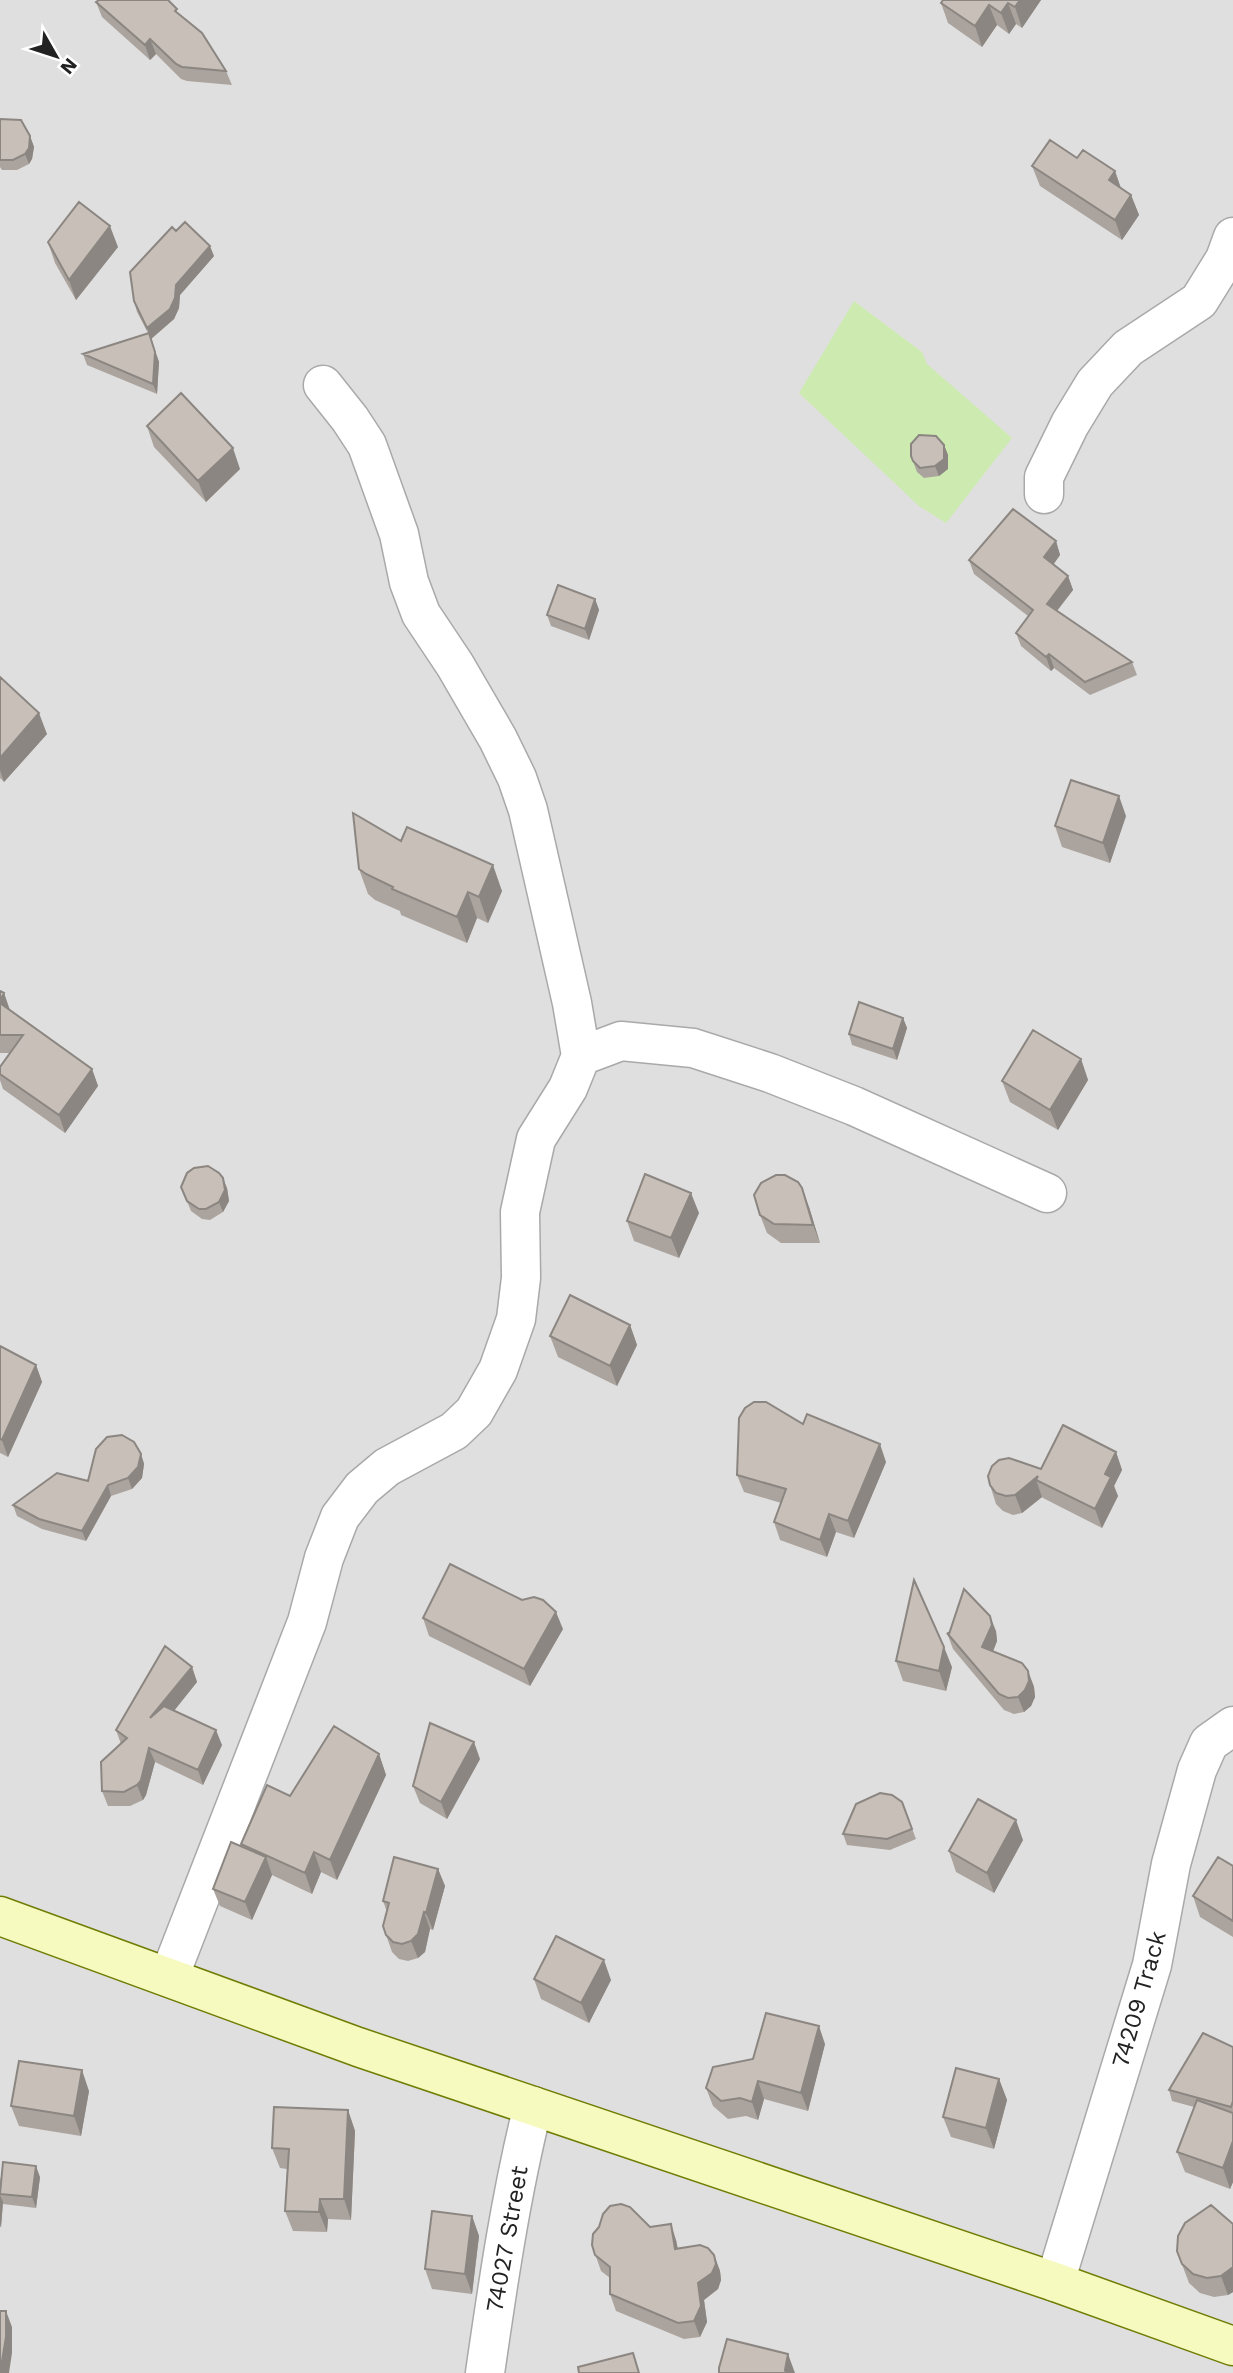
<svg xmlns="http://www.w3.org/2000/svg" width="1233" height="2373" font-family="'Work Sans',sans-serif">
	<rect width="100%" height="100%" fill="#f2efe9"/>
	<path fill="#e0dfdf" d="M 0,0 L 1233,0 L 1233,2373 L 0,2373 Z"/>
	<path fill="#cdebb0" d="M 854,301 L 922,352 L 927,364 L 1012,438 L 946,523 L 919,506 L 799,393 Z"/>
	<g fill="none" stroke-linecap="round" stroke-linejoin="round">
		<defs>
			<path id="street" d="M 1044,494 L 1044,477 L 1070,424 L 1095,383 L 1128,348 L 1199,301 L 1225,259 L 1233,237
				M 581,1056 L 621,1041 L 693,1048 L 770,1073 L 854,1106 L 1047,1193
				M 169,1977 L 307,1622 L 324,1558 L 340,1517 L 362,1488 L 387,1467 L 454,1431 L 474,1412 L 498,1370 L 516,1319 L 521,1278 L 520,1212 L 536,1139 L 568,1088 L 581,1056 L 572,1003 L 528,810 L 517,778 L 498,739 L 455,665 L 421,614 L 409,582 L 399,534 L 367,445 L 350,419 L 323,385
				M 1055,2282 L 1152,1965 L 1171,1864 L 1197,1770 L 1209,1743 L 1233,1726
				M 485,2373 C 498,2283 511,2194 533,2106"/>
			<path id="secondary" d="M 0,1916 L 358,2047 L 1055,2282 L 1233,2346"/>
		</defs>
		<use href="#street" stroke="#a9a9a9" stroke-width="41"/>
		<use href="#secondary" stroke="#707d05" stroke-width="41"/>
		<use href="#street" stroke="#fff" stroke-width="38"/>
		<use href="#secondary" stroke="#f7fabf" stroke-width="38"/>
	</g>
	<path fill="#aba49e" d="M 943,0 L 1041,0 L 1022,28 L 1016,24 L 1009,34 L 997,25 L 982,47 L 948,23 L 941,3 Z
		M 96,2 L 180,15 L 226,71 L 232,85 L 187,81 L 181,79 L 156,54 L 150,60 L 102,17 Z
		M 0,119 L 30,136 L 34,147 L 32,159 L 29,164 L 17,170 L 2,170 L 0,167 Z
		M 1077,158 L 1115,171 L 1121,188 L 1131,195 L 1139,215 L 1122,240 L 1040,186 L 1032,166 Z
		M 176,231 L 214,256 L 180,295 L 179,308 L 174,319 L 151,339 L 159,362 L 157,394 L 87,365 L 83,354 L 148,333 L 137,312 L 134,301 Z
		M 48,242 L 118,247 L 76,300 L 55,263 Z
		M 147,426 L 240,469 L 206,502 L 154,447 Z
		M 944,445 L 948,455 L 948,469 L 939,476 L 924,478 L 917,472 L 911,456 Z
		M 1056,541 L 1060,555 L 1053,564 L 1068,576 L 1073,590 L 1057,611 L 1132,662 L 1137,675 L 1090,695 L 1054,668 L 1051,671 L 1021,646 L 1016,633 L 1028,616 L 974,574 L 969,560 Z
		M 595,599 L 599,610 L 589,640 L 551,626 L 547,615 Z
		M 0,677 L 47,734 L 4,782 L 0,778 Z
		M 1126,816 L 1110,863 L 1062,847 L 1055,826 Z
		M 401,841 L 502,891 L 488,923 L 477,918 L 467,943 L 401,915 L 400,911 L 375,900 L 368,894 L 359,869 Z
		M 0,991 L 4,993 L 10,1010 L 92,1069 L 98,1086 L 65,1133 L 3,1089 L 0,1080 L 0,1067 L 10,1053 L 0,1053 Z
		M 903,1018 L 907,1028 L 897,1060 L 852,1045 L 849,1034 Z
		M 1081,1059 L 1088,1080 L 1058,1130 L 1010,1102 L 1002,1081 Z
		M 181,1187 L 227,1188 L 229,1201 L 223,1212 L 210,1220 L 202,1219 L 191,1211 Z
		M 809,1207 L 820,1243 L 781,1243 L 767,1233 L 760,1215 Z
		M 699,1213 L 679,1258 L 634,1241 L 627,1221 Z
		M 630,1325 L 637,1345 L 617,1386 L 558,1357 L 550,1336 Z
		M 0,1346 L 36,1365 L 42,1382 L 8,1457 L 0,1453 Z
		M 803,1424 L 886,1462 L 854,1538 L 836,1532 L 827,1557 L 780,1540 L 774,1522 L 781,1503 L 744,1492 L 737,1475 Z
		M 1116,1452 L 1122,1470 L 1114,1486 L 1118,1496 L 1102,1528 L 1043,1498 L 1042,1497 L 1022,1513 L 1013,1515 L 1003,1511 L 996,1504 L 990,1485 L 1041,1469 Z
		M 141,1454 L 144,1464 L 142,1478 L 132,1489 L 111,1496 L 86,1541 L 42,1529 L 17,1516 L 13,1505 L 88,1481 Z
		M 423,1618 L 563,1629 L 530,1686 L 429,1636 Z
		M 996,1631 L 997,1641 L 993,1652 L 1028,1671 L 1034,1687 L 1035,1697 L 1031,1706 L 1024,1712 L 1014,1714 L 1004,1710 L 953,1649 L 947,1633 Z
		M 896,1661 L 952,1667 L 946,1691 L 903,1681 Z
		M 192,1667 L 197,1682 L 174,1711 L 222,1745 L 203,1785 L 155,1762 L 146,1795 L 143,1800 L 130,1806 L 108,1806 L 102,1791 L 121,1744 L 116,1730 Z
		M 379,1754 L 386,1775 L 337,1880 L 321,1872 L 312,1894 L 272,1875 L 252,1920 L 220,1906 L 213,1889 L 242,1847 L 241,1844 Z
		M 480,1759 L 447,1819 L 420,1803 L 413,1786 Z
		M 902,1802 L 916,1839 L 890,1850 L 847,1845 L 843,1834 Z
		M 1023,1840 L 994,1893 L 956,1872 L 949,1851 Z
		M 1233,1866 L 1233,1937 L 1200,1917 L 1193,1896 Z
		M 438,1869 L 445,1886 L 433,1930 L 430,1929 L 425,1952 L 418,1958 L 408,1961 L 399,1959 L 392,1952 L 383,1926 L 387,1912 L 383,1901 Z
		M 534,1979 L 611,1980 L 589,2023 L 541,1999 Z
		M 825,2044 L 808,2111 L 764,2099 L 758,2120 L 746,2116 L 728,2119 L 713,2106 L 706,2088 L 753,2059 Z
		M 1233,2047 L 1233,2182 L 1230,2189 L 1185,2172 L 1177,2152 L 1194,2107 L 1172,2101 L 1169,2090 Z
		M 999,2079 L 1007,2100 L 994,2149 L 951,2137 L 943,2117 Z
		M 89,2091 L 81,2136 L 19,2126 L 11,2106 Z
		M 348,2110 L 355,2131 L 351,2220 L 328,2219 L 327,2232 L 293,2231 L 285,2211 L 287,2169 L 280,2168 L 272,2148 Z
		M 0,2177 L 1,2180 L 40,2177 L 36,2208 L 3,2204 L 3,2202 L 1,2227 L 0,2227 Z
		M 472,2216 L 479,2236 L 472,2294 L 432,2289 L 425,2269 Z
		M 1233,2224 L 1233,2292 L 1228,2295 L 1214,2297 L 1200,2293 L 1189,2283 L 1177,2251 Z
		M 650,2227 L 676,2240 L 678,2249 L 714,2255 L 720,2271 L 721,2280 L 718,2289 L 704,2300 L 707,2322 L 700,2337 L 684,2339 L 616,2311 L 610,2294 L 610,2278 L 601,2271 L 592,2245 Z"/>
	<path fill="#8b8681" d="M 1020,0 L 1041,0 L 1022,28 L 1015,7 Z
		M 1008,3 L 1016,24 L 1009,34 L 1001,13 Z
		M 989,5 L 997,25 L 982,47 L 975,26 Z
		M 150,39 L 156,54 L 150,60 L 145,45 Z
		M 30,136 L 34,147 L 32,159 L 29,164 L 25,154 Z
		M 1115,171 L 1122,192 L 1109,180 Z
		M 1131,195 L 1139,215 L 1122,240 L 1115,220 Z
		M 110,226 L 118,247 L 76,300 L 69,280 Z
		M 210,246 L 214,256 L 180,295 L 179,308 L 174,319 L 151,339 L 147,328 L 176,285 Z
		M 149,333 L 159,362 L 157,394 L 153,384 Z
		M 944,445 L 948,455 L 948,469 L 939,476 L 935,466 Z
		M 233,448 L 240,469 L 206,502 L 198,481 Z
		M 1056,541 L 1060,555 L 1049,571 L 1044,557 Z
		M 1068,576 L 1073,590 L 1052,617 L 1047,604 Z
		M 595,599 L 599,610 L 589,640 L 585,629 Z
		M 1049,654 L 1054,668 L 1051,671 L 1046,657 Z
		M 39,713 L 47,734 L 4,782 L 0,770 L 0,758 Z
		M 1119,796 L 1126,816 L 1110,863 L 1103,843 Z
		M 493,865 L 502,891 L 488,923 L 479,897 Z
		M 468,892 L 477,918 L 467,943 L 457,917 Z
		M 4,993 L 10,1011 L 0,1005 L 0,1001 Z
		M 903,1018 L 907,1028 L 897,1060 L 893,1049 Z
		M 1081,1059 L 1088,1080 L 1058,1130 L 1050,1110 Z
		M 92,1069 L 98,1086 L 65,1133 L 59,1115 Z
		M 223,1178 L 227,1188 L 229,1201 L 223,1212 L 219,1202 Z
		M 802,1188 L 809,1207 L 820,1243 L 813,1225 Z
		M 691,1193 L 699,1213 L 679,1258 L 671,1238 Z
		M 630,1325 L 637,1345 L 617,1386 L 610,1366 Z
		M 36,1365 L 42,1382 L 8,1457 L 2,1440 Z
		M 880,1444 L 886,1462 L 854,1538 L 848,1521 Z
		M 1116,1452 L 1122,1470 L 1114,1486 L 1118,1496 L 1102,1528 L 1095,1509 L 1105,1474 Z
		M 141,1454 L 144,1464 L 142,1478 L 132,1489 L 128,1478 Z
		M 1038,1476 L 1036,1480 L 1042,1497 L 1022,1513 L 1015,1495 Z
		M 108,1485 L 111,1496 L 86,1541 L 82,1531 Z
		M 829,1514 L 836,1532 L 827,1557 L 820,1540 Z
		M 556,1612 L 563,1629 L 530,1686 L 524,1669 Z
		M 990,1616 L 996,1631 L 997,1641 L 988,1663 L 982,1647 Z
		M 944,1647 L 952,1667 L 946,1691 L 939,1671 Z
		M 192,1667 L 197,1682 L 156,1733 L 150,1718 Z
		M 1028,1671 L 1034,1687 L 1035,1697 L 1031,1706 L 1024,1712 L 1018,1697 Z
		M 216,1730 L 222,1745 L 203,1785 L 198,1770 Z
		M 474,1742 L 480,1759 L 447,1819 L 441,1802 Z
		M 149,1748 L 155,1762 L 146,1795 L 143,1800 L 137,1785 Z
		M 379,1754 L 386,1775 L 337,1880 L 330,1860 Z
		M 1016,1820 L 1023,1840 L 994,1893 L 987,1873 Z
		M 314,1852 L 321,1872 L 312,1894 L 305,1873 Z
		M 266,1857 L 272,1875 L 252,1920 L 245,1902 Z
		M 438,1869 L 445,1886 L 433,1930 L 426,1913 Z
		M 424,1912 L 430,1929 L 425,1952 L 418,1958 L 411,1941 Z
		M 604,1960 L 611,1980 L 589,2023 L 581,2003 Z
		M 819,2026 L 825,2044 L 808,2111 L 801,2093 Z
		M 82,2070 L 89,2091 L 81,2136 L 74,2116 Z
		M 999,2079 L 1007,2100 L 994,2149 L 986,2128 Z
		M 758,2081 L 764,2099 L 758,2120 L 752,2102 Z
		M 348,2110 L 355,2131 L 351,2220 L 344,2199 Z
		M 1233,2141 L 1233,2182 L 1230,2189 L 1223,2168 Z
		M 36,2166 L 40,2177 L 36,2208 L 32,2197 Z
		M 0,2195 L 3,2202 L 1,2227 L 0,2223 Z
		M 320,2199 L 328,2219 L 327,2232 L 319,2212 Z
		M 472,2216 L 479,2236 L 472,2294 L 465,2274 Z
		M 671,2224 L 676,2240 L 681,2266 L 675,2249 Z
		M 714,2255 L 720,2271 L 721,2280 L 718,2289 L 704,2300 L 707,2322 L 700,2337 L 694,2321 L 698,2283 Z
		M 1233,2267 L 1233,2292 L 1228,2295 L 1221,2276 Z
		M 6,2311 L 12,2327 L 12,2353 L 9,2373 L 0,2373 Z
		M 788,2354 L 795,2373 L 786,2373 L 785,2370 Z"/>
	<path fill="#c7bfb8" stroke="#8b8681" stroke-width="2" d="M 99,0 L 168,0 L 177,9 L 175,11 L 202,33 L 226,71 L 182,67 L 176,64 L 150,39 L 145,45 L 96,2 Z
		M 943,0 L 1020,0 L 1015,7 L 1008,3 L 1001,13 L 989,5 L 975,26 L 941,3 Z
		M 0,119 L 21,120 L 30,136 L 29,148 L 25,154 L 13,160 L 0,160 Z
		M 1050,140 L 1077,158 L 1083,150 L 1115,171 L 1109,180 L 1131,195 L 1115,220 L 1032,166 Z
		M 79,202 L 110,226 L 69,280 L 48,242 Z
		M 185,222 L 210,246 L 176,285 L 175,298 L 170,309 L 147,328 L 134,301 L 130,272 L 172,227 L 176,231 Z
		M 149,333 L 155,352 L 153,384 L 83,354 Z
		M 181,393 L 233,448 L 198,481 L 147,426 Z
		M 919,435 L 936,436 L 944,445 L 944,459 L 935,466 L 920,468 L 913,461 L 911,456 L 911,444 Z
		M 1013,509 L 1056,541 L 1044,557 L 1068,576 L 1047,604 L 1132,662 L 1085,682 L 1049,654 L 1046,657 L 1016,633 L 1033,610 L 969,560 Z
		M 558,585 L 595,599 L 585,629 L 547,615 Z
		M 0,677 L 39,713 L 0,758 Z
		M 1071,780 L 1119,796 L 1103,843 L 1055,826 Z
		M 353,813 L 401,841 L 407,827 L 493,865 L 479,897 L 468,892 L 457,917 L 392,889 L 393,887 L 366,874 L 359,869 Z
		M 0,991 L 4,993 L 0,1001 Z
		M 859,1002 L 903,1018 L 893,1049 L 849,1034 Z
		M 0,1003 L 92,1069 L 59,1115 L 0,1074 L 0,1067 L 23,1035 L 0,1035 Z
		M 1033,1030 L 1081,1059 L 1050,1110 L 1002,1081 Z
		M 208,1166 L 219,1173 L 223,1178 L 225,1190 L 219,1202 L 206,1209 L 199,1209 L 187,1201 L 181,1187 L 187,1173 L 194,1168 Z
		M 645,1174 L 691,1193 L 671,1238 L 627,1221 Z
		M 776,1175 L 785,1175 L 798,1182 L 802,1188 L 813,1225 L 774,1224 L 760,1215 L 754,1195 L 761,1183 Z
		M 570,1295 L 630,1325 L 610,1366 L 550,1336 Z
		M 0,1346 L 36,1365 L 2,1440 L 0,1439 Z
		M 754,1402 L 766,1402 L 803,1424 L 807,1414 L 880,1444 L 848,1521 L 829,1514 L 820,1540 L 774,1522 L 786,1489 L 737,1475 L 739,1418 L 745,1408 Z
		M 1063,1425 L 1116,1452 L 1105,1474 L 1111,1477 L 1095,1509 L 1036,1480 L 1038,1476 L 1015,1495 L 1006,1496 L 996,1493 L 990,1485 L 988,1476 L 992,1466 L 999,1460 L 1009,1458 L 1041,1469 Z
		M 122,1435 L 134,1442 L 141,1454 L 138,1467 L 128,1478 L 108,1485 L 82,1531 L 39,1519 L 13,1505 L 57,1473 L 88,1481 L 96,1449 L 107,1437 Z
		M 450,1564 L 522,1600 L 534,1597 L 543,1600 L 556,1612 L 524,1669 L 423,1618 Z
		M 914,1580 L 944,1647 L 939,1671 L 896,1661 Z
		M 964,1589 L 990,1616 L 992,1625 L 982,1647 L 1022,1663 L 1028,1671 L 1029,1681 L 1025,1690 L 1018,1697 L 1008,1698 L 999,1694 L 947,1633 L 949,1634 Z
		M 165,1646 L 192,1667 L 150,1718 L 164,1706 L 216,1730 L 198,1770 L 149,1748 L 141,1780 L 137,1785 L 124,1792 L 102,1791 L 101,1762 L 127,1738 L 116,1730 Z
		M 430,1723 L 474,1742 L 441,1802 L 413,1786 Z
		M 334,1726 L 379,1754 L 330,1860 L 314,1852 L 305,1873 L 241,1844 L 267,1785 L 290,1796 Z
		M 880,1793 L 892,1795 L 902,1802 L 912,1829 L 887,1839 L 843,1834 L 856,1804 Z
		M 978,1799 L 1016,1820 L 987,1873 L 949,1851 Z
		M 231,1842 L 266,1857 L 245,1902 L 213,1889 Z
		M 394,1857 L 438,1869 L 426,1913 L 424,1912 L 418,1934 L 411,1941 L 402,1944 L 393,1942 L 386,1935 L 383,1926 L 389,1903 L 383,1901 Z
		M 1218,1857 L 1233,1866 L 1233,1921 L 1193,1896 Z
		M 556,1936 L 604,1960 L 581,2003 L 534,1979 Z
		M 766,2013 L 819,2026 L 801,2093 L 758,2081 L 752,2102 L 740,2098 L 721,2101 L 706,2088 L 713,2067 L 753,2059 Z
		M 1203,2033 L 1233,2047 L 1233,2101 L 1231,2107 L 1169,2090 Z
		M 19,2061 L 82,2070 L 74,2116 L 11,2106 Z
		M 956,2068 L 999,2079 L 986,2128 L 943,2117 Z
		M 1197,2100 L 1233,2113 L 1233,2141 L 1223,2168 L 1177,2152 Z
		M 274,2107 L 348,2110 L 344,2199 L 320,2199 L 319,2212 L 285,2211 L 289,2149 L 272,2148 Z
		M 3,2162 L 36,2166 L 32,2197 L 0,2194 Z
		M 621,2204 L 630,2207 L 650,2227 L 671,2224 L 675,2249 L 700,2245 L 708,2248 L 714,2255 L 716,2264 L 712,2273 L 698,2283 L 701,2306 L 694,2321 L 678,2323 L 610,2294 L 610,2267 L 595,2255 L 592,2245 L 593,2234 L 599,2227 L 603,2214 L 610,2206 Z
		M 1211,2205 L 1233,2224 L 1233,2267 L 1221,2276 L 1207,2278 L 1193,2274 L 1182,2264 L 1177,2251 L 1178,2236 L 1185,2223 Z
		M 432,2211 L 472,2216 L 465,2274 L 425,2269 Z
		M 0,2311 L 6,2311 L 6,2337 L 0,2373 Z
		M 727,2339 L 788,2354 L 785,2370 L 786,2373 L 719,2373 L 719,2368 Z
		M 633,2353 L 639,2373 L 579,2373 L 578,2367 Z"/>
	<g text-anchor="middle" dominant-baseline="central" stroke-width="7" stroke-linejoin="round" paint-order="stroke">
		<g font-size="24" fill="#222" stroke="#fff">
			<text transform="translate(1139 1999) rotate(-74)">74209 Track</text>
			<text transform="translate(507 2239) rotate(-80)">74027 Street</text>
		</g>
	</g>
	<g transform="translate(56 56) rotate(129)" stroke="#ffffff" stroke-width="5" paint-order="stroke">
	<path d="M0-5L12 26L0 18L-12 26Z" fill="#222222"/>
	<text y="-10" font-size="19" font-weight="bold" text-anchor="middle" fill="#222222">N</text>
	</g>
</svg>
